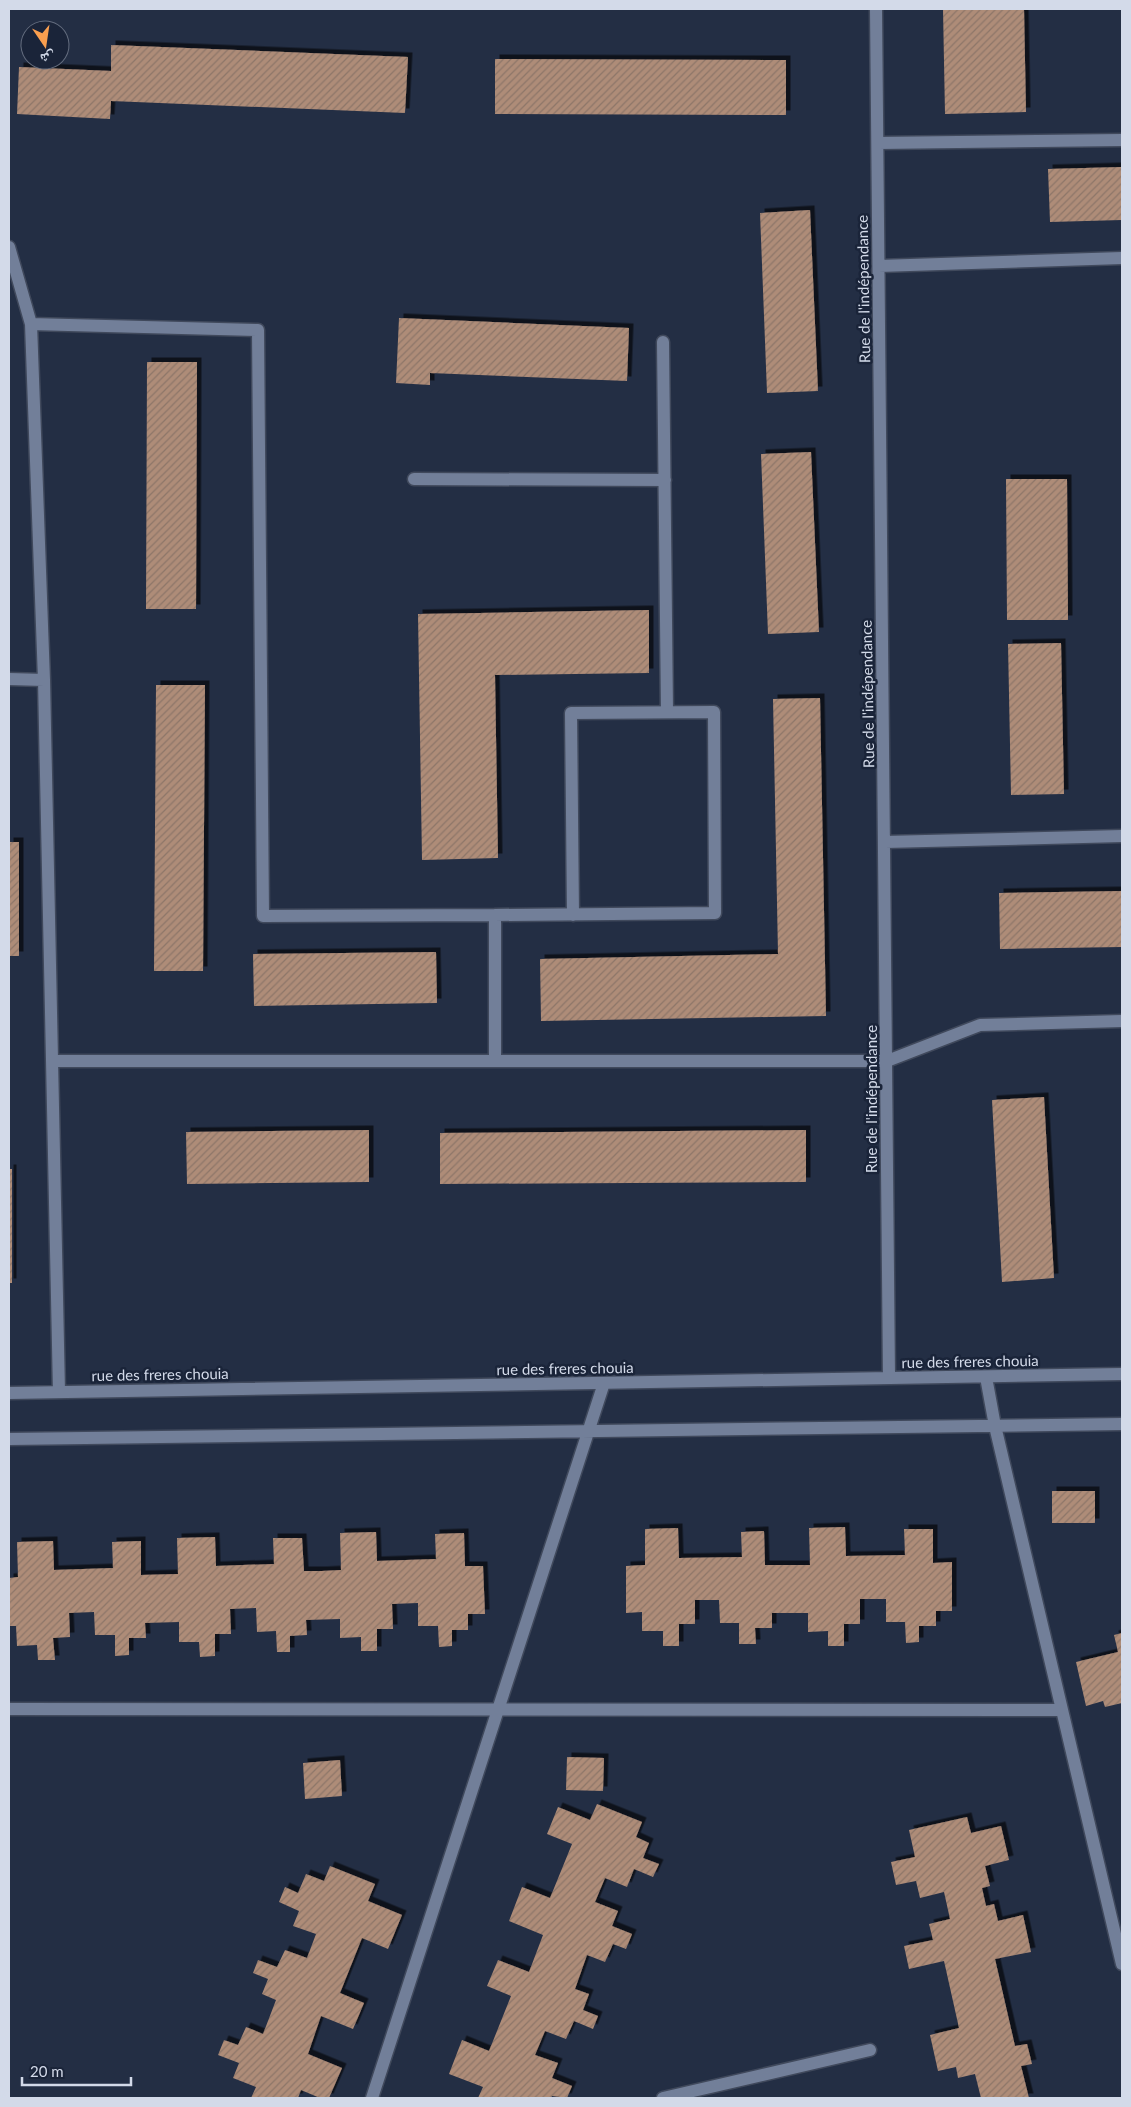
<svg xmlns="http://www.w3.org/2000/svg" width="1131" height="2107" font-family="Lato,'Noto Naskh Arabic',sans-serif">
	<defs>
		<pattern id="building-hatch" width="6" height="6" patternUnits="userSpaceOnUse" patternTransform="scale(1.25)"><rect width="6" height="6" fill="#ae8c78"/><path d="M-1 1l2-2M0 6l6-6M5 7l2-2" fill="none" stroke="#8d7669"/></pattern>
		<filter id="shadow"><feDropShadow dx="4.5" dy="-4.5" stdDeviation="0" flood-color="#0009"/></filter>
	</defs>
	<rect width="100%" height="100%" fill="#232e44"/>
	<path fill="url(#building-hatch)" filter="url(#shadow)" d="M 943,9 L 1024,9 L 1026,112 L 945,114 Z
		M 111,45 L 408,57 L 405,113 L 111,101 L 110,119 L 17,114 L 19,67 L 111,71 Z
		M 495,59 L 786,60 L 786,115 L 495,114 Z
		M 1122,167 L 1122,220 L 1050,222 L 1048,169 Z
		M 810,210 L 818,391 L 767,393 L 760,213 Z
		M 399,318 L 629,328 L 627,381 L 430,373 L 430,385 L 396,383 Z
		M 147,362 L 197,362 L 196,609 L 146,609 Z
		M 811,452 L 819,632 L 768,634 L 761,454 Z
		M 1006,479 L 1067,479 L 1068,620 L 1007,620 Z
		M 649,610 L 649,673 L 495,675 L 498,858 L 422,860 L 418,614 Z
		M 1061,643 L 1064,794 L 1011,795 L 1008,644 Z
		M 156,685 L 205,685 L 203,971 L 154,971 Z
		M 820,698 L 826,1016 L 541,1021 L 540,959 L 778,954 L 773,699 Z
		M 9,842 L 19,842 L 19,956 L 9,956 Z
		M 1122,891 L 1122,947 L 1000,949 L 999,893 Z
		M 436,952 L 437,1003 L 254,1006 L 253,954 Z
		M 1044,1097 L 1054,1278 L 1002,1282 L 992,1100 Z
		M 369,1130 L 369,1182 L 187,1184 L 186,1132 Z
		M 806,1130 L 806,1182 L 440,1184 L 440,1133 Z
		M 9,1169 L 12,1169 L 12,1283 L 9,1283 Z
		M 1052,1491 L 1095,1491 L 1095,1523 L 1052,1523 Z
		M 845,1527 L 846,1556 L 905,1555 L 904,1529 L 933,1529 L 933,1563 L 952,1562 L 952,1611 L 936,1611 L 936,1626 L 919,1626 L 919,1642 L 906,1643 L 905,1622 L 886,1622 L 886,1599 L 860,1599 L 860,1624 L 844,1624 L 844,1646 L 828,1646 L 828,1631 L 808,1632 L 808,1613 L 772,1613 L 772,1628 L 755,1628 L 756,1644 L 739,1644 L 739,1623 L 720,1623 L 719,1600 L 695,1600 L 695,1624 L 679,1624 L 679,1646 L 663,1646 L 663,1631 L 642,1631 L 642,1612 L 626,1613 L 626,1566 L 645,1565 L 645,1529 L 678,1528 L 679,1558 L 742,1557 L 741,1532 L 764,1531 L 765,1565 L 810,1565 L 809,1528 Z
		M 376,1532 L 377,1561 L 436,1559 L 435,1534 L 464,1533 L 465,1566 L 483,1566 L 485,1614 L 468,1614 L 468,1630 L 452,1630 L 452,1646 L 439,1647 L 438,1626 L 418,1626 L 418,1603 L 392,1604 L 393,1629 L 377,1629 L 377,1651 L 361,1651 L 361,1637 L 340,1638 L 340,1619 L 306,1620 L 307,1635 L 290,1636 L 290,1652 L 277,1652 L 276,1631 L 257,1632 L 256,1608 L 230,1609 L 231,1634 L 215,1634 L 215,1656 L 200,1657 L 199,1642 L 179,1642 L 179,1622 L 145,1623 L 146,1638 L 129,1638 L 129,1655 L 115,1656 L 115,1635 L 95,1635 L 94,1612 L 69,1613 L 70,1637 L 53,1638 L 55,1660 L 38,1660 L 37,1645 L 17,1646 L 16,1626 L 9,1626 L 9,1578 L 18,1577 L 17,1542 L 53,1541 L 54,1570 L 113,1568 L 112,1542 L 141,1541 L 141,1575 L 178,1574 L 177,1538 L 215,1537 L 216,1566 L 274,1564 L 273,1538 L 302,1538 L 304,1571 L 322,1571 L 341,1570 L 340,1533 Z
		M 1122,1633 L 1122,1703 L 1105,1707 L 1103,1701 L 1086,1706 L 1076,1662 L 1118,1652 L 1114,1635 Z
		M 567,1757 L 604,1758 L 603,1791 L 566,1790 Z
		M 340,1760 L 342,1796 L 305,1799 L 303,1763 Z
		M 597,1804 L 642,1822 L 636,1837 L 649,1843 L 643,1858 L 659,1864 L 653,1877 L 634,1869 L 627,1887 L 605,1878 L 595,1902 L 618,1911 L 612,1926 L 632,1934 L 626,1949 L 613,1944 L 605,1962 L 587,1955 L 575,1989 L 589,1994 L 583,2010 L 598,2016 L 593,2029 L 574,2021 L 566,2039 L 545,2031 L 535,2055 L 558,2063 L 552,2078 L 572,2086 L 567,2098 L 552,2096 L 551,2098 L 478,2098 L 483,2087 L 449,2074 L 462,2040 L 489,2051 L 511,1996 L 487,1986 L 498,1960 L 529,1972 L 543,1935 L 509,1921 L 522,1887 L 550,1898 L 572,1844 L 547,1834 L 558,1807 L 590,1820 Z
		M 967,1817 L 971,1833 L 1001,1826 L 1009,1860 L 985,1866 L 990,1886 L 982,1888 L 986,1906 L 994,1904 L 998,1921 L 1023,1915 L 1031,1952 L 995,1959 L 1015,2046 L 1027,2044 L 1032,2064 L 1021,2066 L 1029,2098 L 981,2098 L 975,2074 L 958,2078 L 956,2067 L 938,2071 L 930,2035 L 959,2028 L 944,1961 L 909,1969 L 904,1946 L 933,1940 L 929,1924 L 950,1919 L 944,1892 L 920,1898 L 916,1881 L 896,1885 L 891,1862 L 915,1857 L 909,1830 Z
		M 330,1866 L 375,1884 L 368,1901 L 402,1915 L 388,1949 L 362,1938 L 340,1993 L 364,2003 L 353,2029 L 321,2016 L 308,2054 L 342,2068 L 329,2098 L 320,2098 L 301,2090 L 298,2098 L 251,2098 L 256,2087 L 233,2078 L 239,2063 L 218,2055 L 224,2040 L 238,2045 L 246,2027 L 263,2034 L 276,2000 L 262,1994 L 268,1979 L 253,1973 L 258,1960 L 277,1967 L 285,1950 L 307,1958 L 316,1934 L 293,1926 L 299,1911 L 279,1902 L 285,1887 L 298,1893 L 306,1874 L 324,1881 Z"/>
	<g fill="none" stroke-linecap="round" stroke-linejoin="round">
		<defs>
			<path id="minor" d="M 876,9 L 889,1378
				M 878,143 L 1122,140
				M 9,247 L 31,324 L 44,680 L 59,1392
				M 879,266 L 1122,258
				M 31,324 L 258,330 L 263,916 L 495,915 L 495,1061
				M 663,342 L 667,712
				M 414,479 L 665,480
				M 9,679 L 44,680
				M 885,842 L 1122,836
				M 495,915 L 715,913 L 714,712 L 571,713 L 573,915
				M 52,1061 L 887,1061 L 980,1025 L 1122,1021
				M 986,1377 L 995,1426 L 1122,1964
				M 9,1393 L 1122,1374
				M 9,1439 L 1122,1424
				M 9,1709 L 1062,1710
				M 372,2098 L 604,1383
				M 663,2098 L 870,2050"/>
		</defs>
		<use href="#minor" stroke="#40495c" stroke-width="15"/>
		<use href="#minor" stroke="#727f99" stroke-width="12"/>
	</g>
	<g text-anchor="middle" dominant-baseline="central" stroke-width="5" stroke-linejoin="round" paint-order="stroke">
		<g font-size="15" fill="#d3dae9" stroke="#1a2439">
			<text transform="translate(863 289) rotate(-91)">Rue de l'indépendance</text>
			<text transform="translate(867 694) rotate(-91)">Rue de l'indépendance</text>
			<text transform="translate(871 1099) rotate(-90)">Rue de l'indépendance</text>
			<text transform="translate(970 1361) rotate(-1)">rue des freres chouia</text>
			<text transform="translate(565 1368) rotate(-1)">rue des freres chouia</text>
			<text transform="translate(160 1374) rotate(-1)">rue des freres chouia</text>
		</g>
	</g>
	<rect width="1131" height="2107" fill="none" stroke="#d3dae9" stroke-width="20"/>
	<g transform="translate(45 45) rotate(167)"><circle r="24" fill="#1a2439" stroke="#646d7f"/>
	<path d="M0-4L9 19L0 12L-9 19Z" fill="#fa9f4f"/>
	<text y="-8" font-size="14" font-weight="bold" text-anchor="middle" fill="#d3dae9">ش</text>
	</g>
	<path d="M22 2077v8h109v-8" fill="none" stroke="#d3dae9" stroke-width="2.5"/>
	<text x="30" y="2077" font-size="15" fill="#d3dae9" stroke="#1a2439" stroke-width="4" paint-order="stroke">20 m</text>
</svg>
